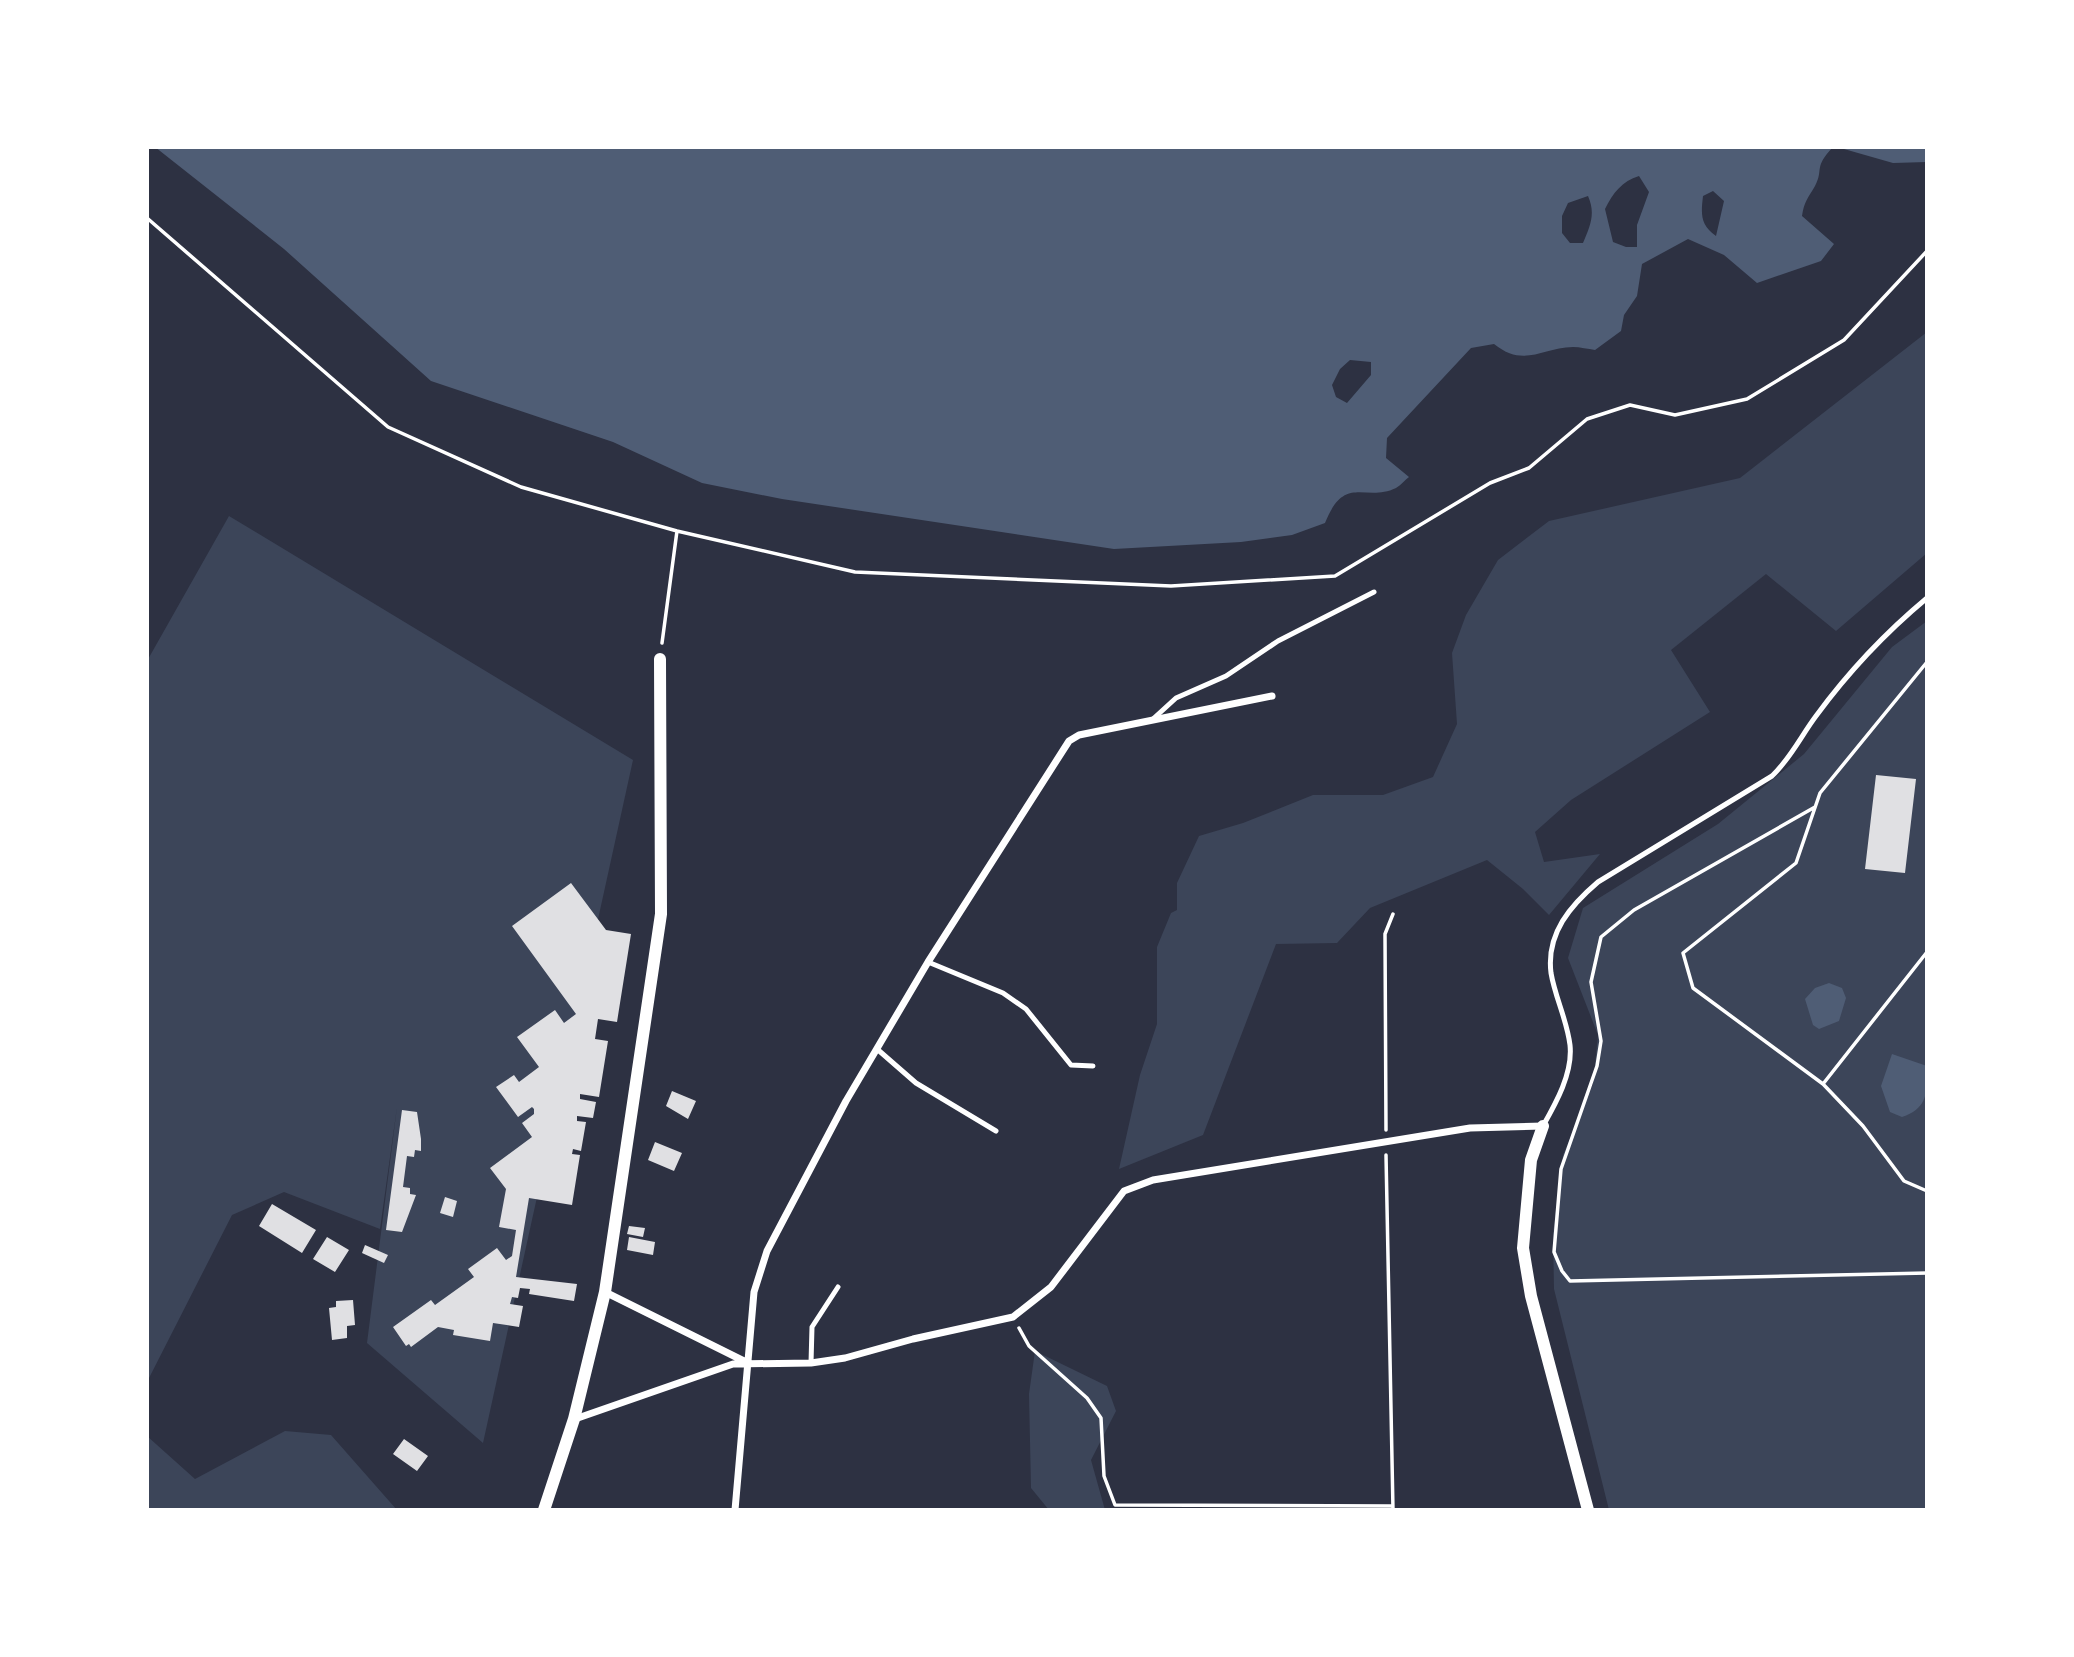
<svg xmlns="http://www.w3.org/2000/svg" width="2074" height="1657" font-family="'Noto Serif',serif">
	<rect width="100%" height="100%" fill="#2d3142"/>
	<path fill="#3c4559" d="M 1927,332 L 1927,553 L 1836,631 L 1766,574 L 1671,650 L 1710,712 L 1571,800 L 1535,832 L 1544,862 L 1600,854 L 1549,915 L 1523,889 L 1487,860 L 1370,908 L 1337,943 L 1276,944 L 1203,1135 L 1119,1169 L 1140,1075 L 1157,1024 L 1157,947 L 1171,913 L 1177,910 L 1177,883 L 1199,836 L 1243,823 L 1313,795 L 1383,795 L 1433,777 L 1457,724 L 1452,653 L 1466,615 L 1498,560 L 1549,521 L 1740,478 Z
		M 229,516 L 633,760 L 483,1443 L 367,1343 L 397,1107 L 380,1229 L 284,1192 L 232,1215 L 147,1382 L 147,661 Z
		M 1927,621 L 1927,1510 L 1609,1510 L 1554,1289 L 1553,1234 L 1563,1155 L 1593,1084 L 1598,1035 L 1568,958 L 1583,908 L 1718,824 L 1804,754 L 1892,647 Z
		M 1035,1351 L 1107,1386 L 1116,1411 L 1091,1460 L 1105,1510 L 1049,1510 L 1031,1488 L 1029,1394 Z
		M 285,1431 L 331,1435 L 397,1510 L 147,1510 L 147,1436 L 195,1479 Z"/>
	<path fill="#4f5d75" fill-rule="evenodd" d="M 155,147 L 1833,147 C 1813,168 1824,169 1815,186 C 1808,198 1804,202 1802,216 L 1834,244 L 1821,261 L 1757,283 L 1724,255 L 1688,239 L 1642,264 L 1637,296 L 1624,315 L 1621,331 L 1595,350 C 1588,349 1580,347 1573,347 C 1541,348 1524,368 1494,344 L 1471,348 L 1387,438 L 1386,458 L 1409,477 C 1405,480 1401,485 1396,488 C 1365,503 1345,473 1325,523 L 1292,535 L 1241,542 L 1114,549 L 782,499 L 702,483 L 613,442 L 431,381 L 284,249 ZM 1639,176 L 1649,192 L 1637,225 L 1637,247 L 1626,247 L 1613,242 L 1605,209 C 1613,193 1622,181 1639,176 ZM 1713,191 L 1724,201 L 1716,236 C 1700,225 1701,214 1703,196 ZM 1588,196 C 1596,214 1590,226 1583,243 L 1570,243 L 1562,233 L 1562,216 L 1568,203 ZM 1350,360 L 1371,362 L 1371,375 L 1347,403 L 1336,397 L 1332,385 L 1340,369 Z
		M 1837,147 L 1927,147 L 1927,162 L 1893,163 Z
		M 1829,983 L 1842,988 L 1846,998 L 1839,1021 L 1819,1029 L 1813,1025 L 1805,999 L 1815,988 Z
		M 1892,1054 L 1927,1066 C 1927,1091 1929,1108 1902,1117 L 1890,1112 L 1881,1086 Z"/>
	<path fill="#e0e0e3" d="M 1876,775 L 1916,779 L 1905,873 L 1865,869 Z
		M 571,883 L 606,930 L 631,934 L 617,1022 L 598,1019 L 595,1039 L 608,1041 L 599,1097 L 580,1094 L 580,1099 L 596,1102 L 593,1118 L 577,1116 L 577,1121 L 586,1122 L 581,1151 L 573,1149 L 572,1154 L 580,1155 L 572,1205 L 529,1198 L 516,1277 L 577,1284 L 574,1301 L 529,1294 L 530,1289 L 520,1288 L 518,1298 L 512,1297 L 510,1304 L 523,1306 L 519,1327 L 493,1323 L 490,1341 L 453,1335 L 454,1330 L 438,1327 L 411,1347 L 409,1344 L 406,1346 L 393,1327 L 431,1300 L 435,1305 L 474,1277 L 468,1269 L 497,1248 L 506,1260 L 512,1256 L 516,1230 L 499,1227 L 506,1189 L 490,1168 L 532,1137 L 522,1123 L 534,1114 L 534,1109 L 532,1107 L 518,1117 L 496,1087 L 514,1075 L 519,1082 L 539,1067 L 517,1037 L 555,1010 L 564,1023 L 576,1014 L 512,926 Z
		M 672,1091 L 696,1101 L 688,1119 L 666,1106 Z
		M 402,1110 L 417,1112 L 421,1139 L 421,1151 L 415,1150 L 414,1157 L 407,1156 L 403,1187 L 410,1188 L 410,1194 L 416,1195 L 402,1232 L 386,1230 Z
		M 655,1142 L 682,1153 L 674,1171 L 648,1160 Z
		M 445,1197 L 457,1201 L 453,1217 L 440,1213 Z
		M 272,1204 L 316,1230 L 302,1253 L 259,1226 Z
		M 629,1226 L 645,1228 L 643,1237 L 627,1234 Z
		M 327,1237 L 349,1250 L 335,1272 L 313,1259 Z
		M 629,1237 L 655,1242 L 653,1255 L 627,1250 Z
		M 365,1245 L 388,1255 L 384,1263 L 362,1253 Z
		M 353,1300 L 355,1325 L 347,1326 L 347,1338 L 332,1340 L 329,1308 L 336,1307 L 336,1301 Z
		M 404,1439 L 428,1456 L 417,1471 L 393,1454 Z"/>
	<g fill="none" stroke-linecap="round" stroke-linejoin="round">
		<path stroke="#fff" stroke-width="3.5" d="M 147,218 L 388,427 L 521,487 L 677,531 L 855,572 L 1171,586 L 1335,576 L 1490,483 L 1529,468 L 1587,419 L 1630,405 L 1675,415 L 1747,399 L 1844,340 L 1927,251
			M 662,643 L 677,531
			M 1927,662 L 1820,793 L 1796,863 L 1683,953 L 1693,988 L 1823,1084 L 1863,1126 L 1904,1181 L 1927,1191
			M 1815,807 L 1634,910 L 1601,937 L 1591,982 L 1601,1041 L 1597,1066 L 1561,1169 L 1554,1252 L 1562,1271 L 1570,1281 L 1927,1273
			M 1823,1084 L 1927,952
			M 1386,1130 L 1385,934 L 1393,914
			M 1386,1155 L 1393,1510
			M 1019,1328 L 1029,1346 L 1087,1398 L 1101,1418 L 1104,1476 L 1115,1505 L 1392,1506"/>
		<path stroke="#fff" stroke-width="5" d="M 1153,719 L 1176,698 L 1226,676 L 1278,641 L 1374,592
			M 928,962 L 1003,993 L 1026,1009 L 1071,1065 L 1093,1066
			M 877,1049 L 916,1083 L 996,1131
			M 1543,1126 C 1556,1103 1573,1073 1570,1045 C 1567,1020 1555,997 1551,973 C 1546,933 1571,905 1598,882 L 1772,776 C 1791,758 1801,736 1816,716 C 1849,671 1885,633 1927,598
			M 811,1363 L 812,1327 L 838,1287"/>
		<path stroke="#fff" stroke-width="7" d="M 605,1292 L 746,1362
			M 575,1419 L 733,1364 L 811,1363 L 845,1358 L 913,1339 L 1013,1317 L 1051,1287 L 1124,1191 L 1153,1180 L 1470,1128 L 1543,1126
			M 735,1510 L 754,1292 L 767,1251 L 846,1101 L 928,962 L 1069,741 L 1079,735 L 1272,696"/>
		<path stroke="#fff" stroke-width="12" d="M 1543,1126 L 1531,1160 L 1523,1248 L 1531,1296 L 1588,1510
			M 544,1510 L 574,1419 L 605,1292 L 661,914 L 660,659"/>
	</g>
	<rect width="2074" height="1657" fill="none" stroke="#ffffff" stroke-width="298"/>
</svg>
